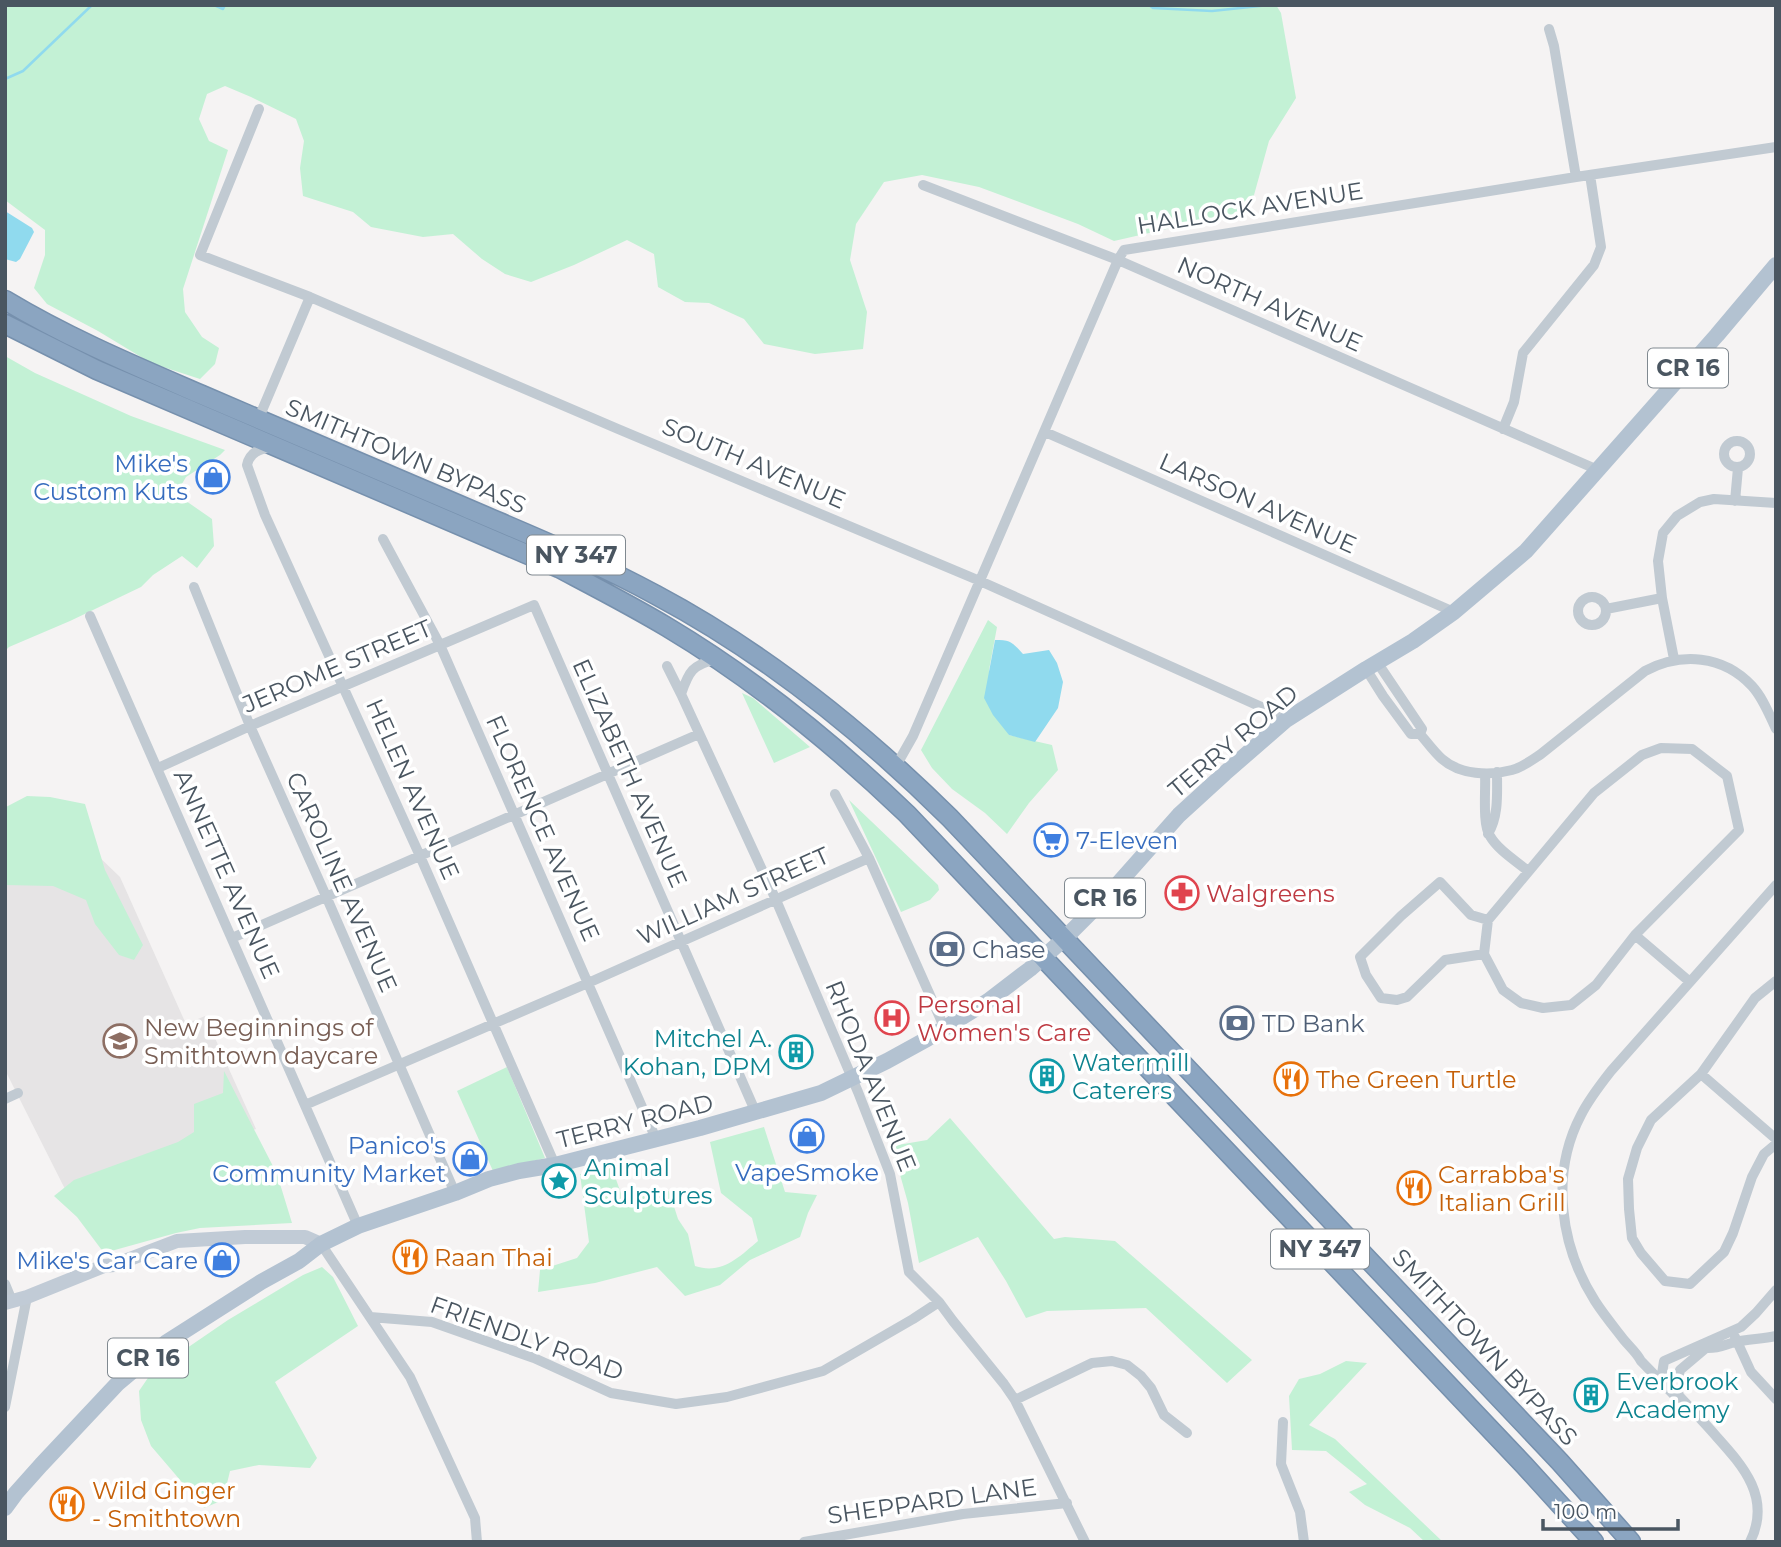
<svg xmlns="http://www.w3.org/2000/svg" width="1781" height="1547" font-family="Montserrat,sans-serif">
	<rect width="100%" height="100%" fill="#f5f3f3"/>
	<path fill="#e6e4e5" d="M 69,828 L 120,877 L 186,1024 L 205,1016 L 256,1129 L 67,1193 L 5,1070 L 5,832 Z"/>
	<path fill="#c3f1d5" d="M 5,5 L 1276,5 L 1281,13 L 1296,98 L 1269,141 L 1254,195 L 1245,217 L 1193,223 L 1114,241 L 1078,224 L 979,187 L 922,175 L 884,182 L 856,224 L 850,260 L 867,312 L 863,349 L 815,354 L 764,344 L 744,319 L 709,303 L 685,302 L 658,287 L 654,254 L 627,240 L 574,265 L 531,282 L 505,274 L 482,259 L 453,234 L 423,237 L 371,227 L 353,212 L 303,196 L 300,168 L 304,141 L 296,119 L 251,97 L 225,86 L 207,94 L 199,119 L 209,141 L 228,150 L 183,289 L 185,312 L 202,337 L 219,348 L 215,364 L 200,379 L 151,363 L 98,331 L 47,304 L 34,288 L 45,255 L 45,230 L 5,200 Z
		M 5,356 L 35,373 L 131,416 L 225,450 L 220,455 L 186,477 L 176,494 L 212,519 L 214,546 L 197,568 L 182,556 L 153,575 L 141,587 L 70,621 L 9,647 L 5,651 Z
		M 988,620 L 997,627 L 989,670 L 1009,735 L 1052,745 L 1058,770 L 1029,803 L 1007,834 L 985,813 L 952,789 L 932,768 L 921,750 Z
		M 742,693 L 753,698 L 810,747 L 774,763 Z
		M 27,796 L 50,797 L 85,804 L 105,870 L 143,945 L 134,960 L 119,955 L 95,924 L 86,900 L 53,886 L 5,885 L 6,807 Z
		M 849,800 L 938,885 L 939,890 L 930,900 L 901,912 Z
		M 507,1067 L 545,1158 L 493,1171 L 457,1091 Z
		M 224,1071 L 277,1174 L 292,1223 L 200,1228 L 176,1233 L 104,1253 L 77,1217 L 54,1196 L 74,1180 L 178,1142 L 194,1132 L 194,1104 L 223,1093 Z
		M 950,1118 L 1054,1239 L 1065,1237 L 1115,1241 L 1252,1360 L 1227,1383 L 1146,1308 L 1047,1311 L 1026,1318 L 1006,1281 L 978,1237 L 919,1263 L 908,1203 L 892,1146 L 927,1140 Z
		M 764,1127 L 785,1192 L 817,1195 L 808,1213 L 800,1237 L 750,1260 L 720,1285 L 685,1296 L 657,1267 L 595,1283 L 538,1292 L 540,1270 L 577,1258 L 589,1242 L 580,1174 L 612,1168 L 623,1199 L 669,1191 L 678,1219 L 688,1234 L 695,1266 C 722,1275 739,1257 758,1241 L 752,1218 L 721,1193 L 710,1142 Z
		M 322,1267 L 333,1277 L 358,1326 L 275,1382 L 317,1458 L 310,1468 L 259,1465 L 230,1471 L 223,1500 L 204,1508 L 151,1446 L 141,1420 L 139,1391 L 152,1372 L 228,1320 L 303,1275 Z
		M 1346,1361 L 1367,1363 L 1309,1425 L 1335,1439 L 1443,1542 L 1425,1542 L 1410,1528 L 1365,1505 L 1349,1492 L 1367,1484 L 1326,1451 L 1292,1450 L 1289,1396 L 1299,1379 L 1320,1374 Z"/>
	<path fill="#90daee" d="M 5,211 L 32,228 L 34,232 L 20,259 L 16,262 L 5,259 Z
		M 995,640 C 1011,640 1012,642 1023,654 L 1049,650 L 1057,663 L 1063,682 L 1058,708 L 1035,742 L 1009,735 L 993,715 L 984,698 Z"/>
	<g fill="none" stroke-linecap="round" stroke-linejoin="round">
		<path stroke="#90daee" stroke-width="2.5" d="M 214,5 L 223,9 L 225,5
			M 1149,5 L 1153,8 L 1212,11 L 1269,5
			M 5,79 L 23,71 L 92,5"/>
		<defs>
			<path id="highway" d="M 5,300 C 68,338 135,366 202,395 C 287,432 372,468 457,504 C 524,533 592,560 656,595 C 765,653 862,731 950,818 L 1560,1462 L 1631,1542
				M 5,324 L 97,370 L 559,568 C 595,587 632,606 667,627 C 754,679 834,744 907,814 L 1524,1465 L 1594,1542"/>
		</defs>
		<use href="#highway" stroke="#7690ad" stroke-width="21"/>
		<path stroke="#c1cad2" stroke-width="10" d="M 1549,29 L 1554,46 L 1576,177
			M 259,109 L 200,255 L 310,297 L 618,429 L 980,581 L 1275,713 L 1286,720
			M 923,185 L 1118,260 L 1598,470
			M 258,420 L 310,297
			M 1503,429 L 1514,402 L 1523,353 L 1594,265 L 1601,247 L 1590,175
			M 1045,432 L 1454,612
			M1724 454a13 13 0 1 1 26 0a13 13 0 1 1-26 0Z
			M 272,447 C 259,449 250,452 247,465 L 265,515 L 420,856 L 555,1165
			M 1735,501 L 1738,468
			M 383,539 L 440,645 L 656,1139
			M 194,587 L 250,726 L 326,896 L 455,1193
			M1578 611a14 14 0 1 1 28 0a14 14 0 1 1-28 0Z
			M 1606,609 L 1662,598
			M 90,616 L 358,1226
			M 1674,659 L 1662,598 L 1658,561 L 1663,533 L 1677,516 L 1700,502 L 1714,499 L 1776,503
			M 1377,662 L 1422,729 L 1420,734
			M 667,666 L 681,694 L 776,900 L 858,1092 L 890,1174 L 909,1272 L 939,1302 L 953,1321 L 1004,1384 L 1015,1400 L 1085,1542
			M 1366,669 L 1383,696 L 1411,734 L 1420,734 C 1427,742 1434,752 1442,759 C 1460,775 1490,776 1512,770 C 1523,767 1532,760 1541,754 L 1645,671 C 1681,652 1723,655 1752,686 C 1763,698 1769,714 1776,729
			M 681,694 C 689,671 692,665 717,659
			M 1661,748 L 1692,749 L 1727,776 L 1739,830 L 1635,935 L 1596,985 L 1571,1005 L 1543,1008 L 1521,1003 L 1503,990 L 1484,954 L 1488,920 L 1594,793 L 1642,755 Z
			M 896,766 L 913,736 L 1118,260 L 1124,250 L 1576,177 L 1776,147
			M 158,768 L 250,726 L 534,605 L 756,1113
			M 1485,774 C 1486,790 1482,824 1490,836 C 1498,850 1516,861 1528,871
			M 835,794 L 869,858 L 945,1029
			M 1488,834 C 1499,815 1497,794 1497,772
			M 1635,935 L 1690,982
			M 232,938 L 699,734
			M 1484,954 L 1445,960 L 1407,997 L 1397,1000 L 1381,998 L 1366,975 L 1360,957 L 1401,916 L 1440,882 L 1471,915 L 1488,920
			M 1776,981 L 1755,998 L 1701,1074 L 1651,1120 L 1637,1148 L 1628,1179 L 1629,1209 L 1632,1238 L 1641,1253 L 1665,1281 L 1690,1284 L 1724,1252 L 1733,1233 L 1752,1177 L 1764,1154 L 1776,1144
			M 1701,1074 L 1776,1139
			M 5,1099 L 18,1093
			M 305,1105 L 588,983 L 869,858
			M 321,1244 L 410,1377 L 475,1518 L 477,1542
			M 5,1284 L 12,1301
			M 370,1317 L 432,1322 L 534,1358 L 611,1393 L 676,1404 L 727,1397 L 823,1371 L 913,1319 L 939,1302
			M 1735,1337 L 1751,1372 L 1776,1399
			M 1679,1374 L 1680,1370 L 1706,1348 C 1717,1349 1724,1345 1735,1342 C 1748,1339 1762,1339 1776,1336
			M 1657,1378 L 1662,1374 L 1664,1361 L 1741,1327 L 1756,1313 L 1776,1290
			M 1678,1392 L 1679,1396 C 1691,1409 1704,1422 1716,1436 C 1743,1466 1772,1498 1750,1542
			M 1679,1396 L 1675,1396 L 1641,1361 C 1637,1353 1630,1347 1624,1340 C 1614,1327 1604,1315 1595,1301 C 1560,1246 1550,1174 1581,1115 C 1589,1099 1600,1085 1611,1071 L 1776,885
			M 1015,1400 L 1092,1363 L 1112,1361 L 1127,1365 L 1141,1376 L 1151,1388 L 1164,1415 L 1187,1433
			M 5,1407 L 27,1297
			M 1283,1422 L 1281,1464 L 1300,1512 L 1304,1542
			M 804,1542 L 963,1514 L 1067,1503"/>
		<path stroke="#c1cbd6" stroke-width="14" d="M 5,1303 L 27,1297 L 104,1266 L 114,1265 L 177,1241 L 245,1237 L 305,1237 L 321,1244"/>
		<path stroke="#b3c2d1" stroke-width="16" d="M 5,1508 L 16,1493 L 41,1465 L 118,1383 L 167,1342 L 261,1282 L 299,1261 L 321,1244 L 358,1226 L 455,1193 L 489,1179 L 519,1171 L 555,1165 L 700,1128 L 821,1093 L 887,1061 L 927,1039 L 988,1001 L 1030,969 L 1064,939 L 1108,895 L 1179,815 L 1225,773 L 1286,720 L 1366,669 L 1413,641 L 1454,612 L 1526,551 L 1717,335 L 1776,265"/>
		<use href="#highway" stroke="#8ba5c1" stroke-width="18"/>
	</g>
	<defs>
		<symbol id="shop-ring" viewBox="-11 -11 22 22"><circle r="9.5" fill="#fff" stroke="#3f7fe0" stroke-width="1.5"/><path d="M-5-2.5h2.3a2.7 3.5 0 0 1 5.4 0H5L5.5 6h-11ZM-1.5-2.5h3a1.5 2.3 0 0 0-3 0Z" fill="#3f7fe0"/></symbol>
		<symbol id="supermarket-ring" viewBox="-11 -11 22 22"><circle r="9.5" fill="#fff" stroke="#3f7fe0" stroke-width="1.5"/><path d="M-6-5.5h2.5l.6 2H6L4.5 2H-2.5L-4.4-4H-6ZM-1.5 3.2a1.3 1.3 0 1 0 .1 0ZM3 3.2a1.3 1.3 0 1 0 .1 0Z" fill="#3f7fe0"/></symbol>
		<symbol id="pharmacy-ring" viewBox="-11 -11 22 22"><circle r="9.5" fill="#fff" stroke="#e0444e" stroke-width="1.5"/><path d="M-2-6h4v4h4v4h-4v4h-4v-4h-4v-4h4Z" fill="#e0444e"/></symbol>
		<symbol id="bank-ring" viewBox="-11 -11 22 22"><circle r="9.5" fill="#fff" stroke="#5c6f8a" stroke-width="1.5"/><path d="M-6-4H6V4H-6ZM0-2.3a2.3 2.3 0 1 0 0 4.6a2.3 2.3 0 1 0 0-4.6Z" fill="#5c6f8a"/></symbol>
		<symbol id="hospital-ring" viewBox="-11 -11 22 22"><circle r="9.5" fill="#fff" stroke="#e0444e" stroke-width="1.5"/><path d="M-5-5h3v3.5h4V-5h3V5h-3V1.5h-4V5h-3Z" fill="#e0444e"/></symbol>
		<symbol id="school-ring" viewBox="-11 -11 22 22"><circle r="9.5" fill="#fff" stroke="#8d6e63" stroke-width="1.5"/><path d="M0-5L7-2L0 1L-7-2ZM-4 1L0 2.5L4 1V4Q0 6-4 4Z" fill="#8d6e63"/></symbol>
		<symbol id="building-ring" viewBox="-11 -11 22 22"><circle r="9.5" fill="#fff" stroke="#0f9aa8" stroke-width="1.5"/><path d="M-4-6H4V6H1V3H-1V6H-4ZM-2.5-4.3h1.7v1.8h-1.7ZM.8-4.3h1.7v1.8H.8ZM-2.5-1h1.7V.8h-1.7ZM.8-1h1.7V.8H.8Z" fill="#0f9aa8"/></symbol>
		<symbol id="restaurant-ring" viewBox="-11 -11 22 22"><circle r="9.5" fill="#fff" stroke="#e8710a" stroke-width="1.5"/><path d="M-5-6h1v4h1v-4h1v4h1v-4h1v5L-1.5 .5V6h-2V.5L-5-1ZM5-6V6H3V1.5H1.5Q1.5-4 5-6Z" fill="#e8710a"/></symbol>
		<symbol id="sight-ring" viewBox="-11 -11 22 22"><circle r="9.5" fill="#fff" stroke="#0f9aa8" stroke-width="1.5"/><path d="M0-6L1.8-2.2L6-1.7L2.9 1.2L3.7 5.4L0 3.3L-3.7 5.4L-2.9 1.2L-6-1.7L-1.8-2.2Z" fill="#0f9aa8"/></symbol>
	</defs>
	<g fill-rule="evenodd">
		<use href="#shop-ring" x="194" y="458" width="38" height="38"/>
		<use href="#supermarket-ring" x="1032" y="821" width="38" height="38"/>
		<use href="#pharmacy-ring" x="1163" y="874" width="38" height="38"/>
		<use href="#bank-ring" x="928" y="930" width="38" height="38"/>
		<use href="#hospital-ring" x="873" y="999" width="38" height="38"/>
		<use href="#bank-ring" x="1218" y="1004" width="38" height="38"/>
		<use href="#school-ring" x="101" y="1022" width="38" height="38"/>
		<use href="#building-ring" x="777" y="1033" width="38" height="38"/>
		<use href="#building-ring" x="1028" y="1057" width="38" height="38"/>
		<use href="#restaurant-ring" x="1272" y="1060" width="38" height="38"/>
		<use href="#shop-ring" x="788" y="1117" width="38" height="38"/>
		<use href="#shop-ring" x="451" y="1140" width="38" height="38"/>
		<use href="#sight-ring" x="540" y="1162" width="38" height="38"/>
		<use href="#restaurant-ring" x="1395" y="1169" width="38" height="38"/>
		<use href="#restaurant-ring" x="391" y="1238" width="38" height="38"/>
		<use href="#shop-ring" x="203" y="1241" width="38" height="38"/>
		<use href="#building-ring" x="1572" y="1376" width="38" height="38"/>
		<use href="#restaurant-ring" x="48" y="1485" width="38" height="38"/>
	</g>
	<g text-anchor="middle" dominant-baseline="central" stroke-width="7" stroke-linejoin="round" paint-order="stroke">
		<g fill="#fff" stroke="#808990" stroke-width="2">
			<rect x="1648" y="348.5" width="80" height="39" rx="5"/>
			<rect x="527" y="535.5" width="98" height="39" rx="5"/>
			<rect x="1065" y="878.5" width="80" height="39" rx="5"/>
			<rect x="1271" y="1229.5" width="98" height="39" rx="5"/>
			<rect x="108" y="1338.5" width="80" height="39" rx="5"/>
		</g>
		<g font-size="23" font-weight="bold" fill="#4a5661">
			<text x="1688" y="368">CR 16</text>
			<text x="576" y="555">NY 347</text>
			<text x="1105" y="898">CR 16</text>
			<text x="1320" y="1249">NY 347</text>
			<text x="148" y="1358">CR 16</text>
		</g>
		<g font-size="24" fill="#4a5661" stroke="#fff">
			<text transform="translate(1250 208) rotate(-9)">HALLOCK AVENUE</text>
			<text transform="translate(1270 304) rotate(24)">NORTH AVENUE</text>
			<text transform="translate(406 456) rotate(23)">SMITHTOWN BYPASS</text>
			<text transform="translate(754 463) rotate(23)">SOUTH AVENUE</text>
			<text transform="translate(1258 503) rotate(24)">LARSON AVENUE</text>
			<text transform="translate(337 666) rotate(-23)">JEROME STREET</text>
			<text transform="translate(1233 741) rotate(-40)">TERRY ROAD</text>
			<text transform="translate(630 773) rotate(66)">ELIZABETH AVENUE</text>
			<text transform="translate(413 789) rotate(66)">HELEN AVENUE</text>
			<text transform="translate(543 828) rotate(66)">FLORENCE AVENUE</text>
			<text transform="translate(227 874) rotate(66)">ANNETTE AVENUE</text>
			<text transform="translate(342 882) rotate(66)">CAROLINE AVENUE</text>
			<text transform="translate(733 896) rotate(-24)">WILLIAM STREET</text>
			<text transform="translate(871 1076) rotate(68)">RHODA AVENUE</text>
			<text transform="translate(635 1121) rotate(-14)">TERRY ROAD</text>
			<text transform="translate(527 1338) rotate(20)">FRIENDLY ROAD</text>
			<text transform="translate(1485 1347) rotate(47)">SMITHTOWN BYPASS</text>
			<text transform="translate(932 1501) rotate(-8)">SHEPPARD LANE</text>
		</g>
		<g font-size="24" fill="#366cbe" stroke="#fff" text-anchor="end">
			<text x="188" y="463">Mike's<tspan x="188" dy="28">Custom Kuts</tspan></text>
			<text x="1076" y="840" text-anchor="start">7-Eleven</text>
			<text x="446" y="1145">Panico's<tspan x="446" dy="28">Community Market</tspan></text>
			<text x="807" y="1172" text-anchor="middle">VapeSmoke</text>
			<text x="198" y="1260">Mike's Car Care</text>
		</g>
		<g font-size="24" fill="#be3a42" stroke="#fff" text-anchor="start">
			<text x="1206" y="893">Walgreens</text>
			<text x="917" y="1004">Personal<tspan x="917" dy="28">Women's Care</tspan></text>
		</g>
		<g font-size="24" fill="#4e5e75" stroke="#fff" text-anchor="start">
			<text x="972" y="949">Chase</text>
			<text x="1262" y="1023">TD Bank</text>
		</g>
		<g font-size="24" fill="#785e54" stroke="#fff" text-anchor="start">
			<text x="144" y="1027">New Beginnings of<tspan x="144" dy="28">Smithtown daycare</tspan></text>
		</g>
		<g font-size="24" fill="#0d838f" stroke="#fff" text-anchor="start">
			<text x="772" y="1038" text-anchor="end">Mitchel A.<tspan x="772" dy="28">Kohan, DPM</tspan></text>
			<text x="1072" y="1062">Watermill<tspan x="1072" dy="28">Caterers</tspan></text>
			<text x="584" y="1167">Animal<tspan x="584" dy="28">Sculptures</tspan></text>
			<text x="1616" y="1381">Everbrook<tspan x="1616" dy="28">Academy</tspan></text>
		</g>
		<g font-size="24" fill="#c56008" stroke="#fff" text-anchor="start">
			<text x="1316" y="1079">The Green Turtle</text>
			<text x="1438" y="1174">Carrabba's<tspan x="1438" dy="28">Italian Grill</tspan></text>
			<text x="434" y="1257">Raan Thai</text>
			<text x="92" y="1490">Wild Ginger<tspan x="92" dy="28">- Smithtown</tspan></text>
		</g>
	</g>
	<rect width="1781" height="1547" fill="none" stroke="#4a5661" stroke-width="14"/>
	<path d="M1543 1519v10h135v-10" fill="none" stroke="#4a5661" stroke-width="3.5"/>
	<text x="1554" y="1519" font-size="21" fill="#4a5661" stroke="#ffffff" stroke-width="5" paint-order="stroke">100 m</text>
</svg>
